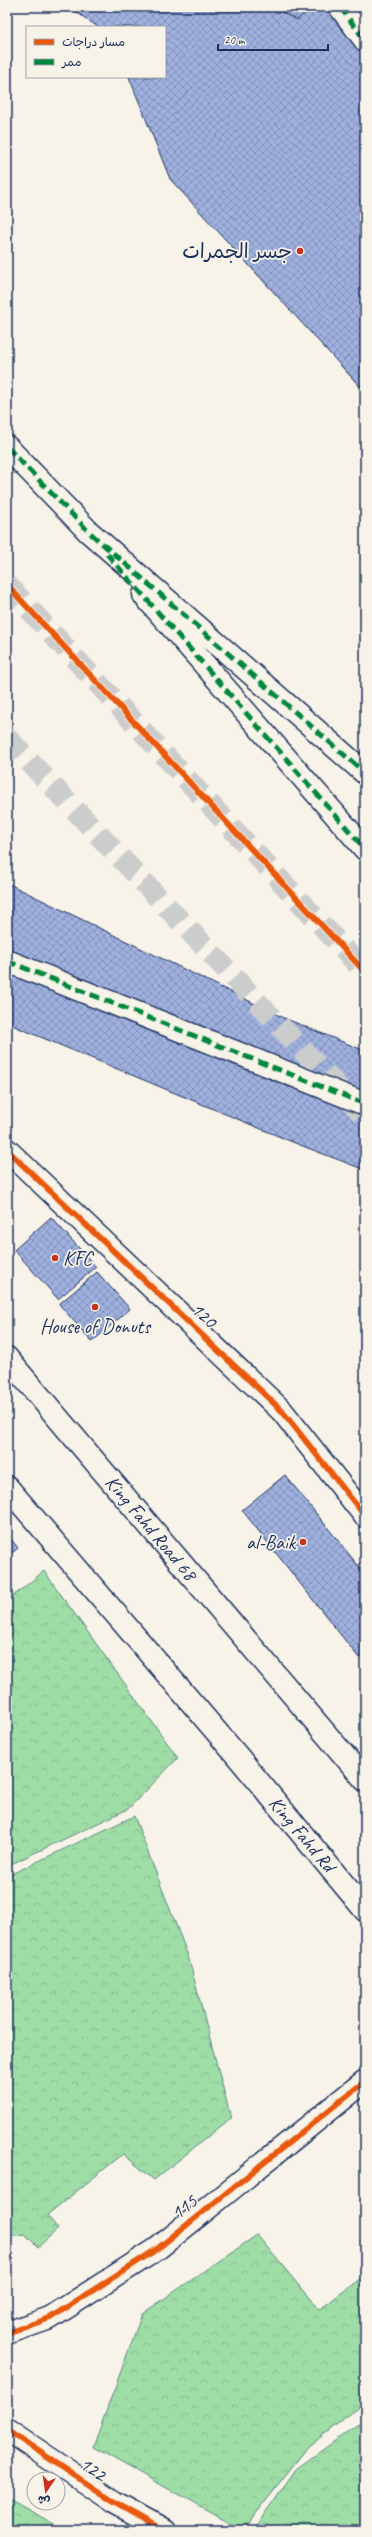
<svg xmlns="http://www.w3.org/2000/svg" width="372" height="2537" font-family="Caveat,'Playpen Sans Arabic',sans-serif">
	<defs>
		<pattern id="forest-crowns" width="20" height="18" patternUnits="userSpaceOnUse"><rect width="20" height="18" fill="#9edda6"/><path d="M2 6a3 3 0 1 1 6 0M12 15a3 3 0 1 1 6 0" fill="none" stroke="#88be91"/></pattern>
		<pattern id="building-cross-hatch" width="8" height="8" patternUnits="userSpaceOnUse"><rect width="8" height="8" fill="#9fb1df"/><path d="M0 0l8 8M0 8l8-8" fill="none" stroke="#8190b8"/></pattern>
	</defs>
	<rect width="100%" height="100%" fill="#f7f3e8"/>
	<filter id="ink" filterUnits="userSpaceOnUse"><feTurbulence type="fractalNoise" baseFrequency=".025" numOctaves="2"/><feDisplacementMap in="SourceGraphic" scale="8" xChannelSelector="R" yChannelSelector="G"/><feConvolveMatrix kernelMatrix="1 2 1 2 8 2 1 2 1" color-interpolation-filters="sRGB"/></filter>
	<g filter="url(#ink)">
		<path fill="url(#forest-crowns)" stroke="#5c8682" d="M 44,1571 L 178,1758 L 128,1809 L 7,1866 L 7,1601 Z
			M 134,1816 L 188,1956 L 231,2118 L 154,2180 L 123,2154 L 47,2215 L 58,2229 L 38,2247 L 25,2234 L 7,2236 L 7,1876 Z
			M 257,2235 L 319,2310 L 365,2275 L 365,2402 L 307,2448 L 242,2530 L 93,2447 L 142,2314 Z
			M 365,2419 L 365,2530 L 253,2530 L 296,2469 Z
			M 7,2498 L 65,2530 L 7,2530 Z"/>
		<path fill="url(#building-cross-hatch)" stroke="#1b2f5e" d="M 69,7 L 365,7 L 365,392 L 170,179 L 129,77 L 165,77 L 165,27 L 98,27 Z
			M 272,7 L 311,7 L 297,20 Z
			M 7,883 L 284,1018 L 365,1051 L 365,1170 L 295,1143 L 7,1023 Z
			M 51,1217 L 96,1267 L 58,1299 L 14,1250 Z
			M 97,1272 L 130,1309 L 92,1342 L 59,1304 Z
			M 285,1475 L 365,1574 L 365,1652 L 359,1658 L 242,1510 Z
			M 7,1534 L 18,1548 L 7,1557 Z"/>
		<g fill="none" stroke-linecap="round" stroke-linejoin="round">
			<path stroke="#cbcccc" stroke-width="22" stroke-dasharray="22 11" stroke-linecap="butt" d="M 7,585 L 365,972
				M 7,738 L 365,1116"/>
			<defs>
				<path id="pedestrian" d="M 340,7 L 365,40
					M 7,447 L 89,532 L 365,773
					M 144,595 L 365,849"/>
				<path id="minor" d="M 7,1150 L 282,1411 L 365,1516
					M 7,2333 L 50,2318 L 157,2249 L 365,2081
					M 7,2430 L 114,2502 L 164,2530"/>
				<path id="primary" d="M 7,1358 L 365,1780
					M 7,1487 L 239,1758 L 365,1910"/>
			</defs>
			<use href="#pedestrian" stroke="#1b2f5e" stroke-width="25"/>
			<use href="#minor" stroke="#1b2f5e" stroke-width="25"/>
			<use href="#primary" stroke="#1b2f5e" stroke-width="25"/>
			<use href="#pedestrian" stroke="#f7f3e8" stroke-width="22"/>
			<use href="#minor" stroke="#f7f3e8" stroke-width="22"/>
			<use href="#primary" stroke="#f7f3e8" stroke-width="22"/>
			<defs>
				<path id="pedestrian-bridge" d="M 7,961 L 365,1104"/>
			</defs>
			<use href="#pedestrian-bridge" stroke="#1b2f5e" stroke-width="25" stroke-linecap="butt"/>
			<use href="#pedestrian-bridge" stroke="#f7f3e8" stroke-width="22"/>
			<path stroke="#00873e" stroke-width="5" stroke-dasharray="10 5" stroke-linecap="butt" d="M 340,7 L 365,40
				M 7,447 L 89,532 L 365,773
				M 107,554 L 365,849
				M 7,961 L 365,1104"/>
			<defs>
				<path id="cycleway" d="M 7,585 L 365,972
					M 7,1150 L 282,1411 L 365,1516
					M 7,2333 L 50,2318 L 157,2249 L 365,2081
					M 7,2430 L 114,2502 L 164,2530"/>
			</defs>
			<use href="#cycleway" stroke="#f7f3e8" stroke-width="8"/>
			<use href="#cycleway" stroke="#e8590c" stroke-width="6"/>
		</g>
	</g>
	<g fill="#c8321e" stroke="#f7f3e8" stroke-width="1.5">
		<circle cx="300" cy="251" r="4"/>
		<circle cx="55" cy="1258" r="4"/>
		<circle cx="95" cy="1307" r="4"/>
		<circle cx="303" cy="1542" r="4"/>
	</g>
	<g text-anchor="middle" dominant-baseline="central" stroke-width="3.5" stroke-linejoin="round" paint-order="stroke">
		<g font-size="20" fill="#1b2f5e" stroke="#f7f3e8" text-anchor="end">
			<text x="292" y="251">جسر الجمرات</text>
			<text x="63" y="1258" text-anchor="start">KFC</text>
			<text x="95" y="1326" text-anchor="middle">House of Donuts</text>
			<text x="295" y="1542">al-Baik</text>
		</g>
		<g font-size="20" fill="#1b2f5e" stroke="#f7f3e8">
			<text transform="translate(204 1315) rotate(43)">120</text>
			<text transform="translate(151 1528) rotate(50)">King Fahd Road 68</text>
			<text transform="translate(302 1834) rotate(50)">King Fahd Rd</text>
			<text transform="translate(184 2207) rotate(-39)">115</text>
			<text transform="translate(93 2469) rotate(34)">122</text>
		</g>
	</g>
	<rect width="372" height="2537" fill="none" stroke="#f7f3e8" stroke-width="24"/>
	<rect x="12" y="12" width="348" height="2513" fill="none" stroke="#1b2f5e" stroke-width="1.5" filter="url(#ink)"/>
	<rect x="26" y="26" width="140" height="52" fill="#f7f3e8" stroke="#9fa5b1"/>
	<rect x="34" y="39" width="20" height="6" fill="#e8590c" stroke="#9fa5b1"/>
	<text x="62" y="46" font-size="12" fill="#1b2f5e">مسار دراجات</text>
	<rect x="34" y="59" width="20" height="6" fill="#00873e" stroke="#9fa5b1"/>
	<text x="62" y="66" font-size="12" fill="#1b2f5e">ممر</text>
	<g transform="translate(46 2491) rotate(193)"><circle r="19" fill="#f7f3e8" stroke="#9fa5b1"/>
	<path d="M0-3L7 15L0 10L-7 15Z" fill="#c8321e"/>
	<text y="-6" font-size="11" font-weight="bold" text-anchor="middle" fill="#1b2f5e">ش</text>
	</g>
	<path d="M218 44v6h110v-6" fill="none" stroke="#1b2f5e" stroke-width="2"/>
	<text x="224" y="44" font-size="12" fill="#1b2f5e" stroke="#f7f3e8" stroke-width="3" paint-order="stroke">20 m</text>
</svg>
